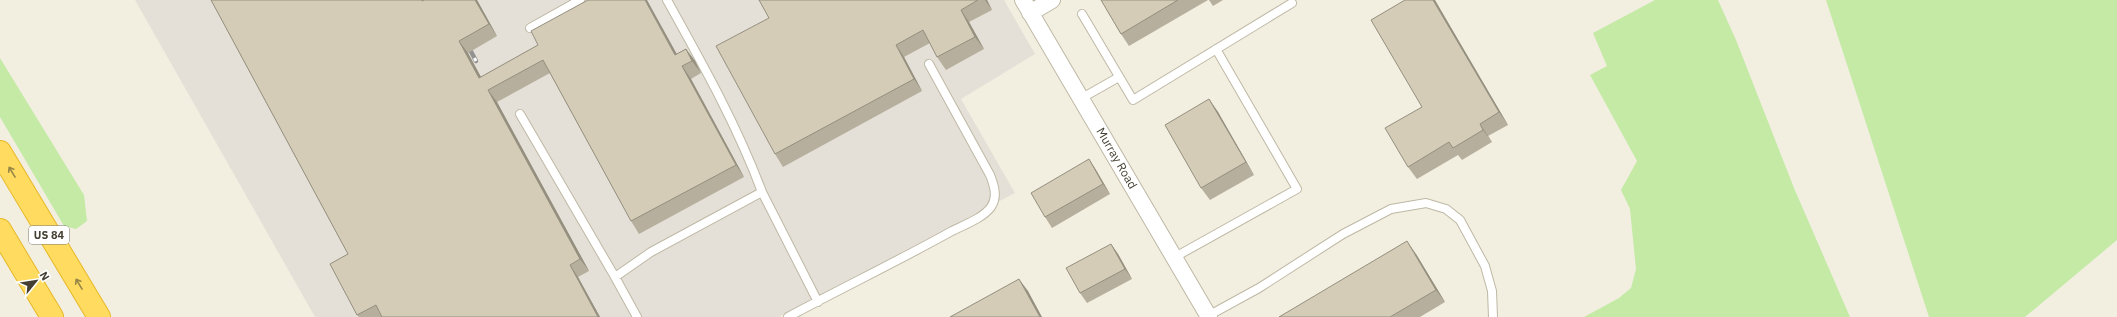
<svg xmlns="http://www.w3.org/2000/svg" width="2117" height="317" font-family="'IBM Plex Sans',sans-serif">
	<rect width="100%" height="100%" fill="#f2efe1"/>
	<path fill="#e4e0d7" d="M 135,0 L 1004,0 L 1035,54 L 961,99 L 1015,193 L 779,317 L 315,317 Z"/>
	<path fill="#c4eaa6" d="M 1655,0 L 1718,0 L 1736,40 L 1794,188 L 1850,317 L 1584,317 L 1619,298 L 1631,288 L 1636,269 L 1630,209 L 1621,190 L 1637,161 L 1590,75 L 1607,66 L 1593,33 Z
		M 1826,0 L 2117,0 L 2117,240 L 2025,317 L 1929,317 Z
		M 0,58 L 84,195 L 87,221 L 76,229 L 64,226 L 0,117 Z"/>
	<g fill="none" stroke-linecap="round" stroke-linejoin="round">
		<defs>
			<path id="lane" d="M 667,0 C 702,63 737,125 762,192
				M 1082,14 L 1133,100 L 1292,3
				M 530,28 L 580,0
				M 1082,98 L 1119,77
				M 520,114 L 615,277
				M 1175,257 L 1297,189 L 1216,49
				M 1208,316 L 1259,288 L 1343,234 L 1391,209 L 1426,203 L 1446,209 L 1460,220 L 1485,266 L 1492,291 L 1493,317
				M 637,317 L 615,277 L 651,252 L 762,192 L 818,302
				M 788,317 C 842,288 898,261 952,231 C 964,225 983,218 991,207 C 998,197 994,185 990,175 L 929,64"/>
			<path id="street" d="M 1023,0 L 1209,317
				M 1030,13 L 1052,0"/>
			<path id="highway" d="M 0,152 L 99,317
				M 0,230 L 52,317"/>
		</defs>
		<use href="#lane" stroke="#beb8a4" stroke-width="10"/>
		<use href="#street" stroke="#beb8a4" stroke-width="18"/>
		<use href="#highway" stroke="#e8b726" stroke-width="24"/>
		<use href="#lane" stroke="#fff" stroke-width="8"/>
		<use href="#street" stroke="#fff" stroke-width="16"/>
		<use href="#highway" stroke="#ffdc60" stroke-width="22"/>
		<defs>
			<path id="rail" d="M 466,42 L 476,61"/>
		</defs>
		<use href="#rail" stroke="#939393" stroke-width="4.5"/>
		<use href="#rail" stroke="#fff" stroke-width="3" stroke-dasharray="9" stroke-linecap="butt"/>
	</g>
	<path fill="#b6af9d" d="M 211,0 L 477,0 L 497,36 L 468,53 L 481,77 L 538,45 L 676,54 L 686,49 L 695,61 L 701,73 L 691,79 L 744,177 L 639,234 L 631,221 L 550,73 L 497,102 L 589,271 L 578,277 L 600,317 L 359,317 L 357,315 L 348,254 Z
		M 759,0 L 987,0 L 992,10 L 969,22 L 984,49 L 946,70 L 937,57 L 930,43 L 904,57 L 922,91 L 783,167 L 775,154 L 769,18 Z
		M 1101,0 L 1208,0 L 1129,46 L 1121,34 Z
		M 1209,0 L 1223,0 L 1213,6 Z
		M 1405,0 L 1434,0 L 1508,125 L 1488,136 L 1492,142 L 1462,160 L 1458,155 L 1417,179 L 1408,167 L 1422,107 Z
		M 1209,99 L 1218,112 L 1254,175 L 1210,200 L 1201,188 Z
		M 1089,159 L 1096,170 L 1110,194 L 1052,228 L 1045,217 Z
		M 1111,244 L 1118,254 L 1132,279 L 1087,303 L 1080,293 Z
		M 1416,254 L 1445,302 L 1420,317 L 1279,317 Z"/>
	<path fill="#948f7f" d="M 475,0 L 477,0 L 497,36 L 489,24 Z
		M 645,0 L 647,0 L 684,67 L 675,55 Z
		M 985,0 L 987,0 L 992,10 Z
		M 1433,0 L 1435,0 L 1508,125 L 1499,112 Z
		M 961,10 L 969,22 L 984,49 L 975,37 Z
		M 459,41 L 468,53 L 488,90 L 479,78 Z
		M 896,45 L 904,57 L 922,91 L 914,79 Z
		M 686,49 L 695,61 L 701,73 L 692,61 Z
		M 682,66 L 691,79 L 744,177 L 736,165 Z
		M 488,90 L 497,102 L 589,271 L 580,259 Z
		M 1209,99 L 1218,112 L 1254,175 L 1246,162 Z
		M 1480,124 L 1492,142 L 1483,130 Z
		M 1089,159 L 1096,170 L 1110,194 L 1103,184 Z
		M 1407,241 L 1416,254 L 1445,302 L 1436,290 Z
		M 1111,244 L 1118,254 L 1132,279 L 1125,269 Z
		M 570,265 L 578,277 L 600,317 L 598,317 Z
		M 1019,279 L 1028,291 L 1042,317 L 1040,317 Z"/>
	<path fill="#d4ccb6" stroke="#948f7f" d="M 211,0 L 422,0 L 422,1 L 424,0 L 475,0 L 489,24 L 459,41 L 479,78 L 538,45 L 531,31 L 588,0 L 645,0 L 675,55 L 686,49 L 692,61 L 682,66 L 736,165 L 631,221 L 543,60 L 488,90 L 580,259 L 570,265 L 598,317 L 382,317 L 376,305 L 357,315 L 330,264 L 348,254 Z
		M 759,0 L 978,0 L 961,10 L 975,37 L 937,57 L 923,30 L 896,45 L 914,79 L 775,154 L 716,46 L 769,18 Z
		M 1101,0 L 1178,0 L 1121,34 Z
		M 1405,0 L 1433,0 L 1499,112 L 1480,124 L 1483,130 L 1453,148 L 1449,142 L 1408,167 L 1385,128 L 1422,107 L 1371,20 Z
		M 1209,99 L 1246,162 L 1201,188 L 1165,125 Z
		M 1089,159 L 1103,184 L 1045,217 L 1031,193 Z
		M 1407,241 L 1436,290 L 1390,317 L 1279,317 Z
		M 1111,244 L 1125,269 L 1080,293 L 1066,268 Z
		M 1019,279 L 1040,317 L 950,317 Z"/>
	<defs><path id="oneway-shaft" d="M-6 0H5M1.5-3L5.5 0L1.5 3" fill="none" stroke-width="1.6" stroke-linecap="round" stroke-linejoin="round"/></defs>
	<g stroke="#988647">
		<use href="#oneway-shaft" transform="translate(12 172) rotate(-121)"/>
		<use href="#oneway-shaft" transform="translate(79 284) rotate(-121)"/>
	</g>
	<g text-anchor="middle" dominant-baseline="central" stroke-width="3.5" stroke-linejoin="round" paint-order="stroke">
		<rect fill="#fff" stroke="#7c7970" stroke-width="1" x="29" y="226" width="40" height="18" rx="3"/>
		<g font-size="11" font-weight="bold" fill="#443f32">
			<text x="49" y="235">US 84</text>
		</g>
		<g font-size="12" fill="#443f32" stroke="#fff">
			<text transform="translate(1117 158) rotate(60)">Murray Road</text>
		</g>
	</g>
	<g transform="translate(36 281) rotate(60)" stroke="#ffffff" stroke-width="3" paint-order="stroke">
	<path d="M0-3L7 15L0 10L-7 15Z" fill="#443f32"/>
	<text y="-6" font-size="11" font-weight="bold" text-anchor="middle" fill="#443f32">N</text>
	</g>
</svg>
